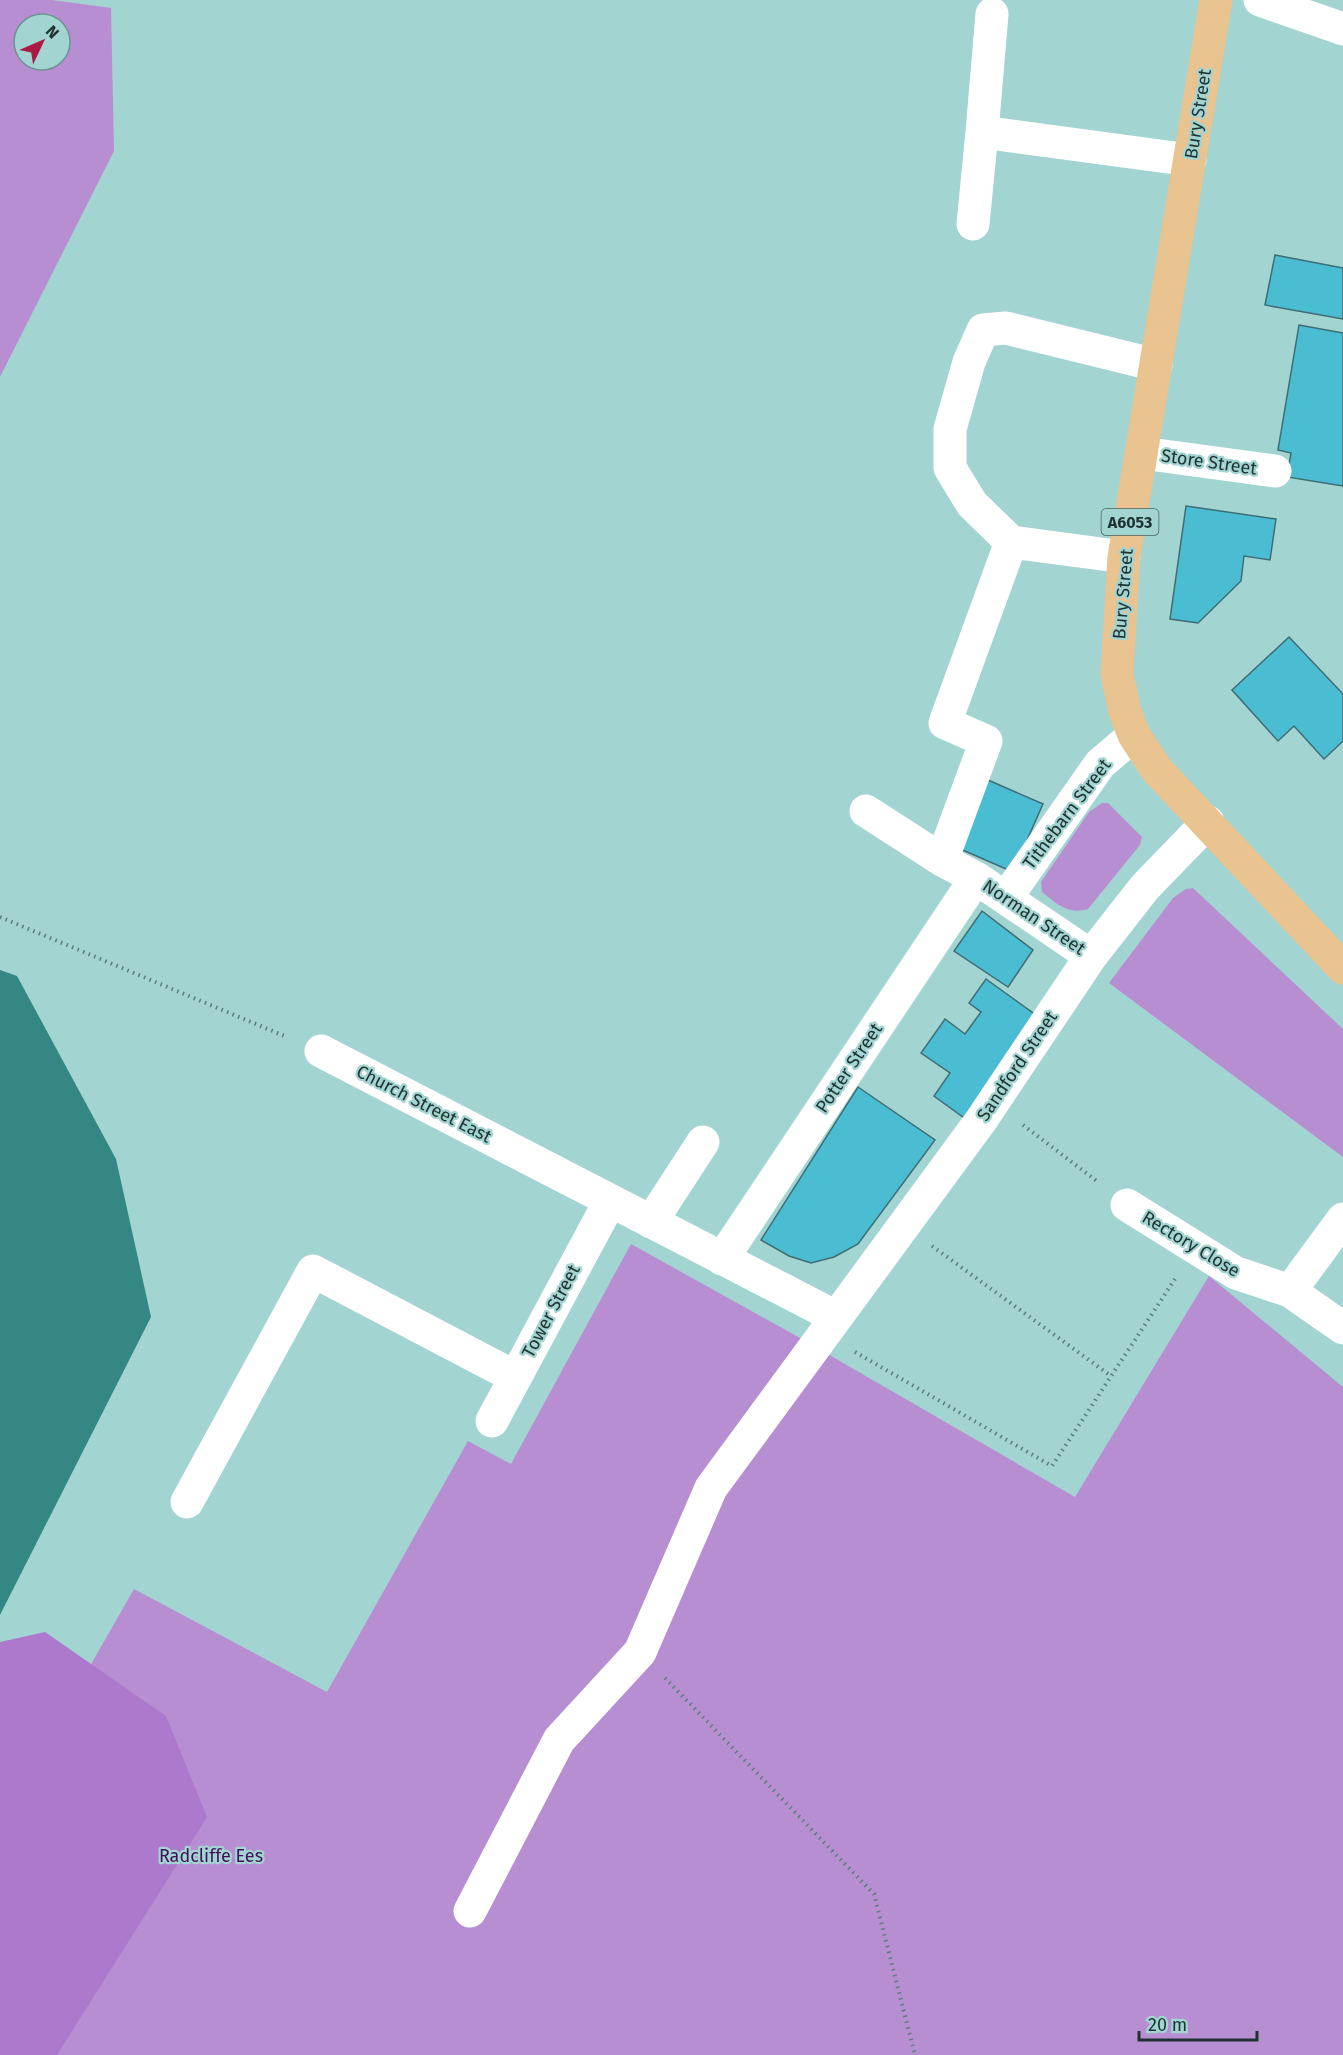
<svg xmlns="http://www.w3.org/2000/svg" width="1343" height="2055" font-family="'Fira Sans',sans-serif">
	<rect width="100%" height="100%" fill="#a2d4d1"/>
	<path fill="#b88ed3" fill-rule="evenodd" d="M 0,0 L 52,0 L 111,8 L 114,151 L 0,377 ZM 24,24 L 60,24 L 60,60 L 24,60 Z
		M 1102,803 L 1108,803 L 1142,837 L 1140,845 L 1088,909 C 1068,915 1057,904 1042,892 L 1041,882 L 1089,812 Z
		M 1193,888 L 1343,1029 L 1343,1157 L 1109,983 L 1173,898 L 1186,889 Z
		M 631,1244 L 800,1338 L 1075,1497 L 1209,1276 L 1343,1387 L 1343,2055 L 0,2055 L 0,1824 L 134,1589 L 327,1692 L 468,1441 L 511,1464 Z"/>
	<path fill="#ad79cd" d="M 45,1632 L 166,1716 L 207,1817 L 57,2055 L 0,2055 L 0,1642 Z"/>
	<path fill="#348783" d="M 0,970 L 17,976 L 116,1159 L 151,1317 L 0,1615 Z"/>
	<path fill="#4bbdd2" stroke="#3f6d75" stroke-width="1.5" d="M 1275,255 L 1343,268 L 1343,319 L 1265,305 Z
		M 1299,325 L 1343,333 L 1343,486 L 1287,477 L 1291,453 L 1278,450 Z
		M 1186,506 L 1276,519 L 1270,560 L 1244,556 L 1241,581 L 1198,623 L 1170,619 Z
		M 1289,637 L 1343,694 L 1343,741 L 1324,759 L 1294,726 L 1278,741 L 1232,690 Z
		M 988,780 L 1043,804 L 1013,872 L 958,848 Z
		M 982,911 L 1033,950 L 1008,987 L 954,951 Z
		M 986,979 L 1040,1018 L 967,1120 L 934,1096 L 950,1073 L 921,1053 L 945,1019 L 965,1034 L 981,1012 L 969,1003 Z
		M 858,1087 L 935,1140 L 858,1244 L 834,1257 L 811,1263 L 789,1256 L 761,1240 Z"/>
	<g fill="none" stroke-linecap="round" stroke-linejoin="round">
		<path stroke="#5c7e7c" stroke-width="4" stroke-dasharray="1.5 4.5" stroke-linecap="butt" d="M 0,917 L 287,1037
			M 1023,1125 L 1098,1182
			M 932,1246 L 1111,1376
			M 855,1352 L 1052,1466 L 1175,1279
			M 665,1678 L 874,1894 L 915,2055"/>
		<path stroke="#fff" stroke-width="33" d="M 1260,0 L 1343,29
			M 992,14 L 982,132 L 1190,160
			M 973,224 L 982,132
			M 1142,453 L 1275,471
			M 1011,542 L 972,504 L 950,468 L 950,429 L 969,362 L 983,330 L 1006,328 L 1156,365
			M 866,811 L 942,860 L 976,878 L 1091,956
			M 942,860 L 986,741 L 945,723 L 1011,542 L 1124,557
			M 1006,898 L 1100,764 L 1134,735
			M 321,1051 L 836,1317
			M 1127,1205 L 1236,1273 L 1290,1291 L 1343,1328
			M 651,1222 L 703,1142
			M 722,1259 L 976,878
			M 1290,1291 L 1343,1219
			M 492,1421 L 610,1201
			M 187,1502 L 313,1271 L 515,1377
			M 470,1911 L 559,1740 L 640,1652 L 711,1488 L 982,1119 L 1091,956 L 1145,887 L 1208,822"/>
		<path stroke="#e9c390" stroke-width="33" d="M 1216,0 L 1124,557 L 1117,674 L 1125,712 L 1134,735 L 1157,770 L 1343,968"/>
	</g>
	<g text-anchor="middle" dominant-baseline="central" stroke-width="4.5" stroke-linejoin="round" paint-order="stroke">
		<rect fill="#a2d4d1" stroke="#466361" stroke-width="1.5" x="1101.5" y="509" width="57" height="26" rx="4.5"/>
		<g font-size="16" font-weight="bold" fill="#1e3231">
			<text x="1130" y="522">A6053</text>
		</g>
		<g font-size="18" fill="#1e3231" stroke="#a2d4d1">
			<text transform="translate(1198 114) rotate(-81)">Bury Street</text>
			<text transform="translate(1209 462) rotate(8)">Store Street</text>
			<text transform="translate(1123 594) rotate(-85)">Bury Street</text>
			<text transform="translate(1067 814) rotate(-53)">Tithebarn Street</text>
			<text transform="translate(1034 917) rotate(34)">Norman Street</text>
			<text transform="translate(1017 1066) rotate(-56)">Sandford Street</text>
			<text transform="translate(849 1068) rotate(-56)">Potter Street</text>
			<text transform="translate(424 1104) rotate(27)">Church Street East</text>
			<text transform="translate(1191 1244) rotate(31)">Rectory Close</text>
			<text transform="translate(551 1311) rotate(-62)">Tower Street</text>
		</g>
		<g font-size="18" fill="#420f5b" stroke="#a2d4d1">
			<text x="211" y="1856">Radcliffe Ees</text>
		</g>
	</g>
	<g transform="translate(42 42) rotate(46)"><circle r="28" fill="#a2d4d1" stroke="#6d9391" stroke-width="1.5"/>
	<path d="M0-4.5L10 22L0 15L-10 22Z" fill="#ad1945"/>
	<text y="-9" font-size="16" font-weight="bold" text-anchor="middle" fill="#1e3231">N</text>
	</g>
	<path d="M1139 2031v9h118v-9" fill="none" stroke="#1e3231" stroke-width="3"/>
	<text x="1148" y="2031" font-size="18" fill="#1e3231" stroke="#a2d4d1" stroke-width="4.5" paint-order="stroke">20 m</text>
</svg>
